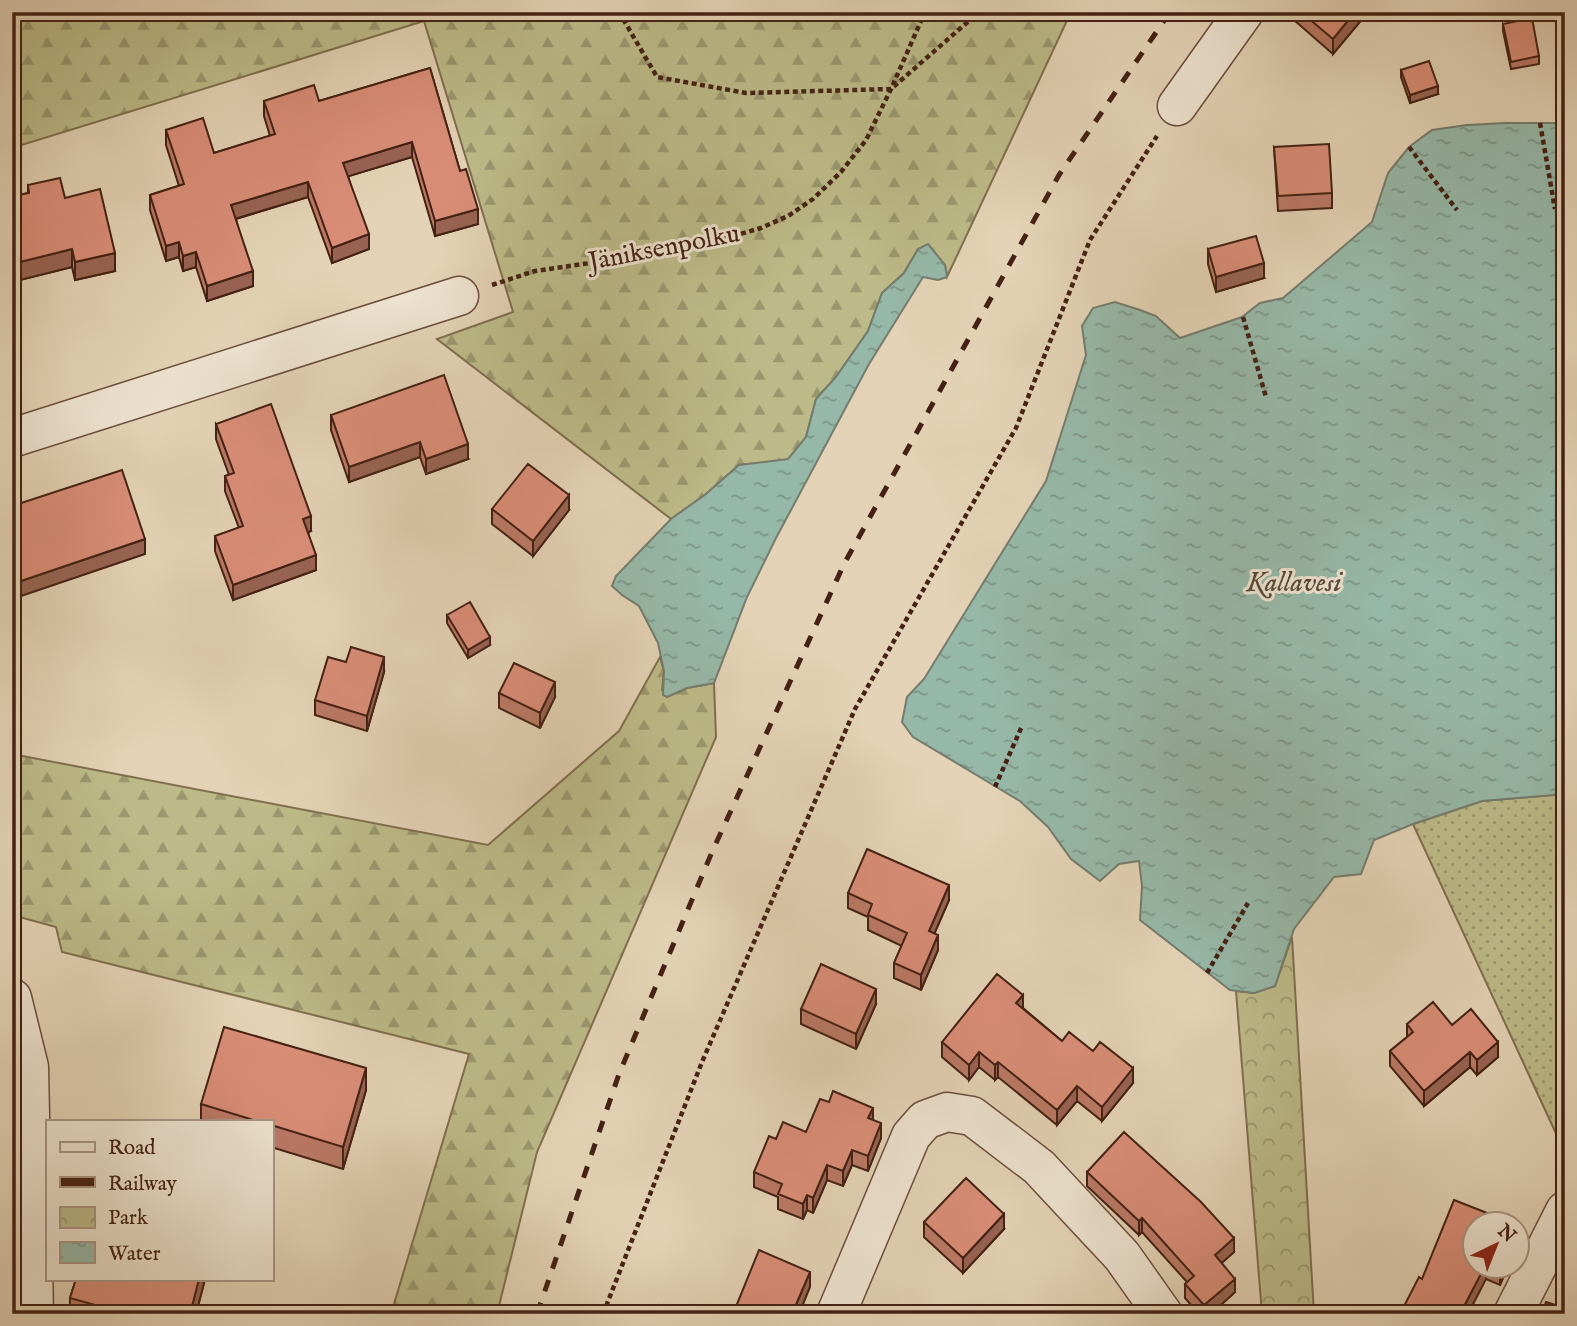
<svg xmlns="http://www.w3.org/2000/svg" width="1577" height="1326" font-family="'IM FELL English',serif">
	<defs>
		<pattern id="grass-dots" width="8" height="8" patternUnits="userSpaceOnUse" patternTransform="scale(1.75)"><rect width="8" height="8" fill="#bcba88"/><path d="M2 2h.1M6 6h.1" fill="none" stroke="#9a976e" stroke-width="1.8" stroke-linecap="round"/></pattern>
		<pattern id="forest-firs" width="22" height="20" patternUnits="userSpaceOnUse" patternTransform="scale(1.75)"><rect width="22" height="20" fill="#bcba88"/><path d="M5 1l3.5 6h-7zM16 11l3.5 6h-7z" fill="#9a976e"/></pattern>
		<pattern id="park-crowns" width="20" height="18" patternUnits="userSpaceOnUse" patternTransform="scale(1.75)"><rect width="20" height="18" fill="#bcba88"/><path d="M2 6a3 3 0 1 1 6 0M12 15a3 3 0 1 1 6 0" fill="none" stroke="#9a976e"/></pattern>
		<pattern id="water-ripples" width="26" height="14" patternUnits="userSpaceOnUse" patternTransform="scale(1.75)"><rect width="26" height="14" fill="#96b8a8"/><path d="M2 4q2-2 4 0t4 0M15 11q2-2 4 0t4 0" fill="none" stroke="#7c9588"/></pattern>
	</defs>
	<rect width="100%" height="100%" fill="#e3d2b5"/>
	<filter id="stains"><feTurbulence type="fractalNoise" baseFrequency=".00286" numOctaves="4"/><feColorMatrix values="0 0 0 0 .2 0 0 0 0 .09 0 0 0 0 .02 0 0 0 .5 -.17"/></filter>
	<radialGradient id="worn" r=".72"><stop offset=".6" stop-color="#630" stop-opacity="0"/><stop offset="1" stop-color="#630" stop-opacity=".3"/></radialGradient>
	<path fill="url(#grass-dots)" stroke="#806e4e" stroke-width="2" d="M 1565,794 L 1565,1153 L 1413,824 L 1482,801 Z"/>
	<path fill="url(#forest-firs)" stroke="#806e4e" stroke-width="2" d="M 12,12 L 1071,12 L 947,277 L 945,265 L 918,249 L 904,273 L 882,293 L 868,331 L 836,377 L 816,399 L 806,437 L 788,460 L 739,465 L 706,494 L 671,519 L 437,339 L 513,312 L 424,21 L 12,148 Z
		M 660,657 L 664,671 L 662,690 L 667,697 L 687,688 L 714,683 L 716,737 L 537,1152 L 497,1314 L 391,1314 L 469,1054 L 62,952 L 56,927 L 12,915 L 12,754 L 488,845 L 619,731 Z"/>
	<path fill="url(#park-crowns)" stroke="#806e4e" stroke-width="2" d="M 1292,937 L 1314,1314 L 1262,1314 L 1236,991 L 1254,993 L 1275,986 Z"/>
	<path fill="url(#water-ripples)" stroke="#757c6d" stroke-width="2" d="M 1506,123 L 1565,123 L 1565,794 L 1482,801 L 1413,824 L 1374,840 L 1361,874 L 1334,877 L 1294,929 L 1275,986 L 1254,993 L 1230,990 L 1140,920 L 1142,886 L 1139,861 L 1119,864 L 1100,881 L 1071,859 L 1048,827 L 1020,801 L 913,737 L 902,722 L 907,697 L 924,679 L 1046,481 L 1086,355 L 1082,326 L 1093,308 L 1115,302 L 1140,310 L 1156,316 L 1180,338 L 1242,317 L 1260,303 L 1283,298 L 1372,222 L 1388,173 L 1409,147 L 1432,130 L 1467,125 Z
		M 928,244 L 945,265 L 947,277 L 938,280 L 923,277 L 869,364 L 776,538 L 747,597 L 714,683 L 687,688 L 667,697 L 663,695 L 664,671 L 658,643 L 639,606 L 622,595 L 612,586 L 616,576 L 671,519 L 706,494 L 739,465 L 788,459 L 806,437 L 816,399 L 836,377 L 868,331 L 882,293 L 904,273 L 918,249 Z"/>
	<g fill="none" stroke-linecap="round" stroke-linejoin="round">
		<defs>
			<path id="minor" d="M 1177,106 L 1244,12
				M 12,438 L 459,296
				M 12,998 L 29,1067 L 34,1314
				M 836,1314 L 911,1136 L 925,1120 L 947,1112 L 972,1116 L 1039,1167 L 1122,1256 L 1163,1314
				M 1513,1314 L 1565,1211"/>
		</defs>
		<use href="#minor" stroke="#6c4d3c" stroke-width="41"/>
		<path stroke="#442114" stroke-width="4.5" stroke-dasharray="5 3.5" stroke-linecap="butt" d="M 500,12 L 502,18 L 524,12
			M 619,12 L 657,77 L 746,93 L 891,89 L 979,12
			M 1540,123 L 1555,209
			M 1409,147 L 1457,210
			M 492,285 L 535,271 L 687,249 L 761,228 L 788,216 L 813,199 L 841,172 L 866,140 L 891,89 L 925,12
			M 1243,317 L 1266,397
			M 995,787 L 1022,726
			M 1207,973 L 1248,903
			M 603,1314 L 702,1062 L 855,709 L 1016,428 L 1090,240 L 1157,136"/>
		<use href="#minor" stroke="#ede2cf" stroke-width="38"/>
		<path stroke="#442114" stroke-width="5" stroke-dasharray="12 12" stroke-linecap="butt" d="M 537,1314 L 619,1074 L 712,852 L 844,564 L 1059,175 L 1170,12"/>
	</g>
	<path fill="#bb7966" stroke="#442114" stroke-width="2" d="M 1294,12 L 1368,12 L 1333,54 L 1294,20 Z
		M 1503,24 L 1539,56 L 1539,64 L 1511,69 L 1503,31 Z
		M 430,68 L 460,171 L 478,224 L 435,236 L 412,157 L 348,176 L 369,249 L 332,263 L 308,197 L 236,219 L 253,286 L 207,301 L 196,267 L 183,271 L 179,257 L 166,261 L 150,210 L 150,195 L 179,186 L 166,145 L 166,130 L 214,153 L 270,136 L 264,116 L 264,101 L 319,101 Z
		M 1401,70 L 1438,94 L 1410,103 L 1401,77 Z
		M 1274,147 L 1332,193 L 1332,208 L 1278,211 Z
		M 28,185 L 65,198 L 115,271 L 75,280 L 72,267 L 12,282 L 12,204 L 14,204 L 14,196 L 28,193 Z
		M 1208,249 L 1264,278 L 1216,292 L 1208,264 Z
		M 331,415 L 468,459 L 426,474 L 420,457 L 349,482 L 331,430 Z
		M 216,424 L 311,531 L 308,532 L 316,570 L 233,600 L 215,551 L 215,536 L 239,528 L 225,491 L 225,476 L 229,475 L 216,439 Z
		M 492,509 L 569,510 L 533,556 L 492,524 Z
		M 447,615 L 490,645 L 468,658 L 447,623 Z
		M 384,672 L 367,731 L 315,715 L 315,700 Z
		M 499,693 L 555,697 L 540,728 L 499,708 Z
		M 848,893 L 949,900 L 934,934 L 938,950 L 921,990 L 894,978 L 894,963 L 902,946 L 868,930 L 868,917 L 848,908 Z
		M 876,1004 L 856,1049 L 801,1024 L 801,1009 Z
		M 1023,1008 L 1062,1041 L 1133,1083 L 1102,1121 L 1077,1101 L 1057,1125 L 998,1077 L 995,1080 L 979,1067 L 969,1080 L 942,1057 L 942,1042 Z
		M 1407,1024 L 1452,1025 L 1498,1057 L 1477,1075 L 1470,1067 L 1424,1106 L 1390,1066 L 1390,1051 L 1407,1037 Z
		M 366,1090 L 343,1169 L 271,1147 L 271,1121 L 201,1121 L 201,1104 Z
		M 873,1120 L 881,1138 L 868,1171 L 852,1165 L 843,1186 L 827,1180 L 813,1213 L 807,1210 L 803,1219 L 778,1209 L 778,1197 L 754,1187 L 754,1172 L 806,1132 Z
		M 1087,1172 L 1234,1252 L 1221,1263 L 1235,1292 L 1211,1314 L 1199,1314 L 1185,1298 L 1185,1284 L 1187,1282 L 1142,1232 L 1139,1235 L 1087,1186 Z
		M 924,1222 L 1004,1229 L 963,1273 L 924,1237 Z
		M 1475,1266 L 1508,1266 L 1500,1285 L 1486,1279 L 1422,1279 Z
		M 76,1279 L 205,1279 L 196,1314 L 70,1314 L 70,1298 Z"/>
	<path fill="#986353" stroke="#442114" stroke-width="2" d="M 1355,12 L 1368,12 L 1333,54 L 1333,39 Z
		M 1438,86 L 1438,94 L 1410,103 L 1410,95 Z
		M 412,142 L 412,157 L 343,178 L 343,163 Z
		M 308,182 L 308,197 L 231,220 L 231,205 Z
		M 478,209 L 478,224 L 435,236 L 435,221 Z
		M 369,234 L 369,249 L 332,263 L 332,248 Z
		M 179,242 L 179,257 L 166,261 L 166,246 Z
		M 72,249 L 72,267 L 12,282 L 12,264 Z
		M 196,252 L 196,267 L 183,271 L 183,256 Z
		M 115,253 L 115,271 L 75,280 L 75,262 Z
		M 1264,263 L 1264,278 L 1216,292 L 1216,277 Z
		M 253,271 L 253,286 L 207,301 L 207,286 Z
		M 420,442 L 420,457 L 349,482 L 349,467 Z
		M 468,444 L 468,459 L 426,474 L 426,459 Z
		M 569,495 L 569,510 L 533,556 L 533,541 Z
		M 311,516 L 311,531 L 303,534 L 303,519 Z
		M 145,539 L 145,554 L 12,599 L 12,584 Z
		M 316,555 L 316,570 L 233,600 L 233,585 Z
		M 490,637 L 490,645 L 468,658 L 468,650 Z
		M 384,657 L 384,672 L 367,731 L 367,716 Z
		M 555,682 L 555,697 L 540,728 L 540,713 Z
		M 949,885 L 949,900 L 929,946 L 929,931 Z
		M 938,935 L 938,950 L 921,990 L 921,975 Z
		M 876,989 L 876,1004 L 856,1049 L 856,1034 Z
		M 1023,995 L 1023,1010 L 1016,1003 Z
		M 1498,1042 L 1498,1057 L 1477,1075 L 1477,1060 Z
		M 979,1052 L 979,1067 L 969,1080 L 969,1065 Z
		M 1470,1052 L 1470,1067 L 1424,1106 L 1424,1091 Z
		M 998,1062 L 998,1077 L 995,1080 L 995,1065 Z
		M 366,1068 L 366,1090 L 343,1169 L 343,1147 Z
		M 1133,1068 L 1133,1083 L 1102,1121 L 1102,1107 Z
		M 1077,1086 L 1077,1101 L 1057,1125 L 1057,1110 Z
		M 873,1108 L 873,1123 L 868,1118 Z
		M 881,1123 L 881,1138 L 868,1171 L 868,1156 Z
		M 852,1150 L 852,1165 L 843,1186 L 843,1171 Z
		M 827,1165 L 827,1180 L 813,1213 L 813,1198 Z
		M 807,1195 L 807,1210 L 803,1219 L 803,1204 Z
		M 1004,1214 L 1004,1229 L 963,1273 L 963,1258 Z
		M 1142,1218 L 1142,1232 L 1139,1235 L 1139,1221 Z
		M 1234,1238 L 1234,1252 L 1215,1269 L 1215,1255 Z
		M 1485,1266 L 1486,1266 L 1486,1279 L 1468,1314 L 1460,1314 Z
		M 1502,1266 L 1508,1266 L 1500,1285 L 1500,1270 Z
		M 810,1272 L 810,1287 L 799,1314 L 792,1314 Z
		M 199,1279 L 205,1279 L 196,1314 L 190,1314 Z
		M 1235,1279 L 1235,1292 L 1211,1314 L 1204,1314 L 1204,1305 Z"/>
	<path fill="#d98d77" stroke="#442114" stroke-width="2" d="M 1301,12 L 1355,12 L 1333,39 Z
		M 1532,18 L 1539,56 L 1511,62 L 1503,24 Z
		M 1429,61 L 1438,86 L 1410,95 L 1401,70 Z
		M 430,68 L 460,171 L 466,169 L 478,209 L 435,221 L 412,142 L 343,163 L 369,234 L 332,248 L 308,182 L 231,205 L 253,271 L 207,286 L 196,252 L 183,256 L 179,242 L 166,246 L 150,195 L 184,184 L 166,130 L 203,118 L 214,153 L 275,134 L 264,101 L 314,85 L 319,101 Z
		M 1329,144 L 1332,193 L 1278,196 L 1274,147 Z
		M 60,178 L 65,198 L 100,189 L 115,253 L 75,262 L 72,249 L 12,264 L 12,204 L 16,203 L 14,196 L 29,193 L 28,185 Z
		M 1256,236 L 1264,263 L 1216,277 L 1208,249 Z
		M 444,375 L 468,444 L 426,459 L 420,442 L 349,467 L 331,415 Z
		M 271,404 L 311,516 L 303,519 L 316,555 L 233,585 L 215,536 L 243,526 L 225,476 L 234,473 L 216,424 Z
		M 528,464 L 569,495 L 533,541 L 492,509 Z
		M 122,470 L 145,539 L 12,584 L 12,506 Z
		M 470,602 L 490,637 L 468,650 L 447,615 Z
		M 351,647 L 384,657 L 367,716 L 315,700 L 328,657 L 346,662 Z
		M 514,663 L 555,682 L 540,713 L 499,693 Z
		M 867,849 L 949,885 L 929,931 L 938,935 L 921,975 L 894,963 L 907,933 L 868,915 L 872,904 L 848,893 Z
		M 821,964 L 876,989 L 856,1034 L 801,1009 Z
		M 997,974 L 1023,995 L 1016,1003 L 1062,1041 L 1069,1032 L 1093,1051 L 1100,1042 L 1133,1068 L 1102,1107 L 1077,1086 L 1057,1110 L 998,1062 L 995,1065 L 979,1052 L 969,1065 L 942,1042 Z
		M 1433,1002 L 1452,1025 L 1471,1009 L 1498,1042 L 1477,1060 L 1470,1052 L 1424,1091 L 1390,1051 L 1413,1032 L 1407,1024 Z
		M 224,1027 L 366,1068 L 343,1147 L 271,1125 L 271,1121 L 257,1121 L 201,1104 Z
		M 833,1091 L 873,1108 L 868,1118 L 881,1123 L 868,1156 L 852,1150 L 843,1171 L 827,1165 L 813,1198 L 807,1195 L 803,1204 L 778,1194 L 782,1184 L 754,1172 L 769,1136 L 776,1139 L 783,1122 L 806,1132 L 820,1099 L 829,1102 Z
		M 1124,1132 L 1201,1202 L 1234,1238 L 1215,1255 L 1235,1279 L 1204,1305 L 1185,1284 L 1194,1276 L 1142,1218 L 1139,1221 L 1087,1172 Z
		M 966,1178 L 1004,1214 L 963,1258 L 924,1222 Z
		M 1454,1200 L 1515,1224 L 1475,1224 L 1475,1266 L 1485,1266 L 1460,1314 L 1400,1314 L 1419,1277 L 1422,1279 Z
		M 759,1250 L 810,1272 L 792,1314 L 733,1314 Z
		M 76,1279 L 199,1279 L 190,1314 L 127,1314 L 70,1298 Z
		M 1546,1302 L 1565,1308 L 1565,1314 L 1542,1314 Z
		M 659,1305 L 681,1314 L 656,1314 Z"/>
	<g text-anchor="middle" dominant-baseline="central" stroke-width="6" stroke-linejoin="round" paint-order="stroke">
		<g font-size="26" fill="#442114" stroke="#ede2cf">
			<text transform="translate(664 248) rotate(-11)">Jäniksenpolku</text>
		</g>
		<g font-size="28" font-style="italic" fill="#584739" stroke="#ede2cf">
			<text x="1294" y="583">Kallavesi</text>
		</g>
	</g>
	<rect width="1577" height="1326" fill="none" stroke="#e3d2b5" stroke-width="42"/>
	<rect x="14" y="14" width="1549" height="1298" fill="none" stroke="#442114" stroke-width="3.5"/>
	<rect x="21" y="21" width="1535" height="1284" fill="none" stroke="#442114" stroke-width="2"/>
	<rect x="46" y="1120" width="228" height="161" fill="#ede2cf" stroke="#a99584" stroke-width="2"/>
	<rect x="60" y="1142" width="35" height="10" fill="#ede2cf" stroke="#a99584" stroke-width="2"/>
	<text x="108" y="1154" font-size="21" fill="#442114">Road</text>
	<rect x="60" y="1177" width="35" height="10" fill="#442114" stroke="#a99584" stroke-width="2"/>
	<text x="108" y="1190" font-size="21" fill="#442114">Railway</text>
	<rect x="60" y="1207" width="35" height="21" fill="url(#park-crowns)" stroke="#a99584" stroke-width="2"/>
	<text x="108" y="1224" font-size="21" fill="#442114">Park</text>
	<rect x="60" y="1242" width="35" height="21" fill="url(#water-ripples)" stroke="#a99584" stroke-width="2"/>
	<text x="108" y="1260" font-size="21" fill="#442114">Water</text>
	<g transform="translate(1496 1245) rotate(43)"><circle r="33" fill="#ede2cf" stroke="#a99584" stroke-width="2"/>
	<path d="M0-5L12 26L0 18L-12 26Z" fill="#8f2418"/>
	<text y="-10" font-size="19" font-weight="bold" text-anchor="middle" fill="#442114">N</text>
	</g>
	<rect width="100%" height="100%" filter="url(#stains)"/>
	<rect width="100%" height="100%" fill="url(#worn)"/>
</svg>
